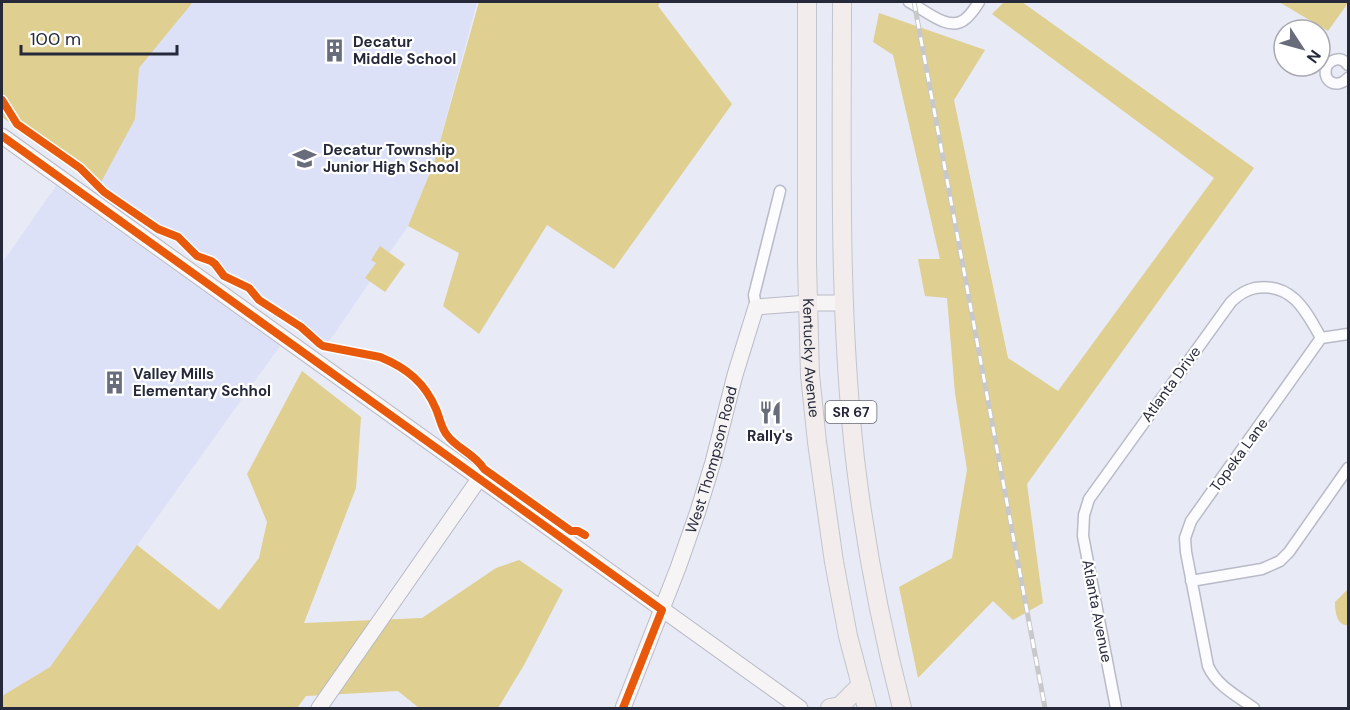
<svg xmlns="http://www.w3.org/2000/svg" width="1350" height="710" font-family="'DM Sans',sans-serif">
	<rect width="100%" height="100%" fill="#e8eaf5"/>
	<path fill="#dce1f8" d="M 2,2 L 477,2 L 434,163 L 408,226 L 326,346 L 2,114 Z
		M 56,186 L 280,346 L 50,667 L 2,696 L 2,263 Z"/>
	<path fill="#dfcf90" d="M 2,2 L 193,2 L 139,68 L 135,119 L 99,186 L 2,117 Z
		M 479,2 L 660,2 L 658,6 L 732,104 L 614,269 L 547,225 L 479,334 L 443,306 L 459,253 L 408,226 L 434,163 Z
		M 1004,2 L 1022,2 L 1254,168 L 1027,484 L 1043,603 L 1013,620 L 993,601 L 918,678 L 899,587 L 952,558 L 967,470 L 955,393 L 947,298 L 925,296 L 918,259 L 940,259 L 893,55 L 873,42 L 879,13 L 985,50 L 954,100 L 1008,358 L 1058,391 L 1214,178 L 992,14 Z
		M 1279,2 L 1348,2 L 1348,3 L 1328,31 Z
		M 380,246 L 405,264 L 385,292 L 365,278 L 376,263 L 371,260 Z
		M 302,371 L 361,417 L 356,488 L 304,623 L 422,618 L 496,568 L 519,560 L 563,590 L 524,665 L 498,708 L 419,708 L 398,691 L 306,696 L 297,708 L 2,708 L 2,696 L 50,667 L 137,545 L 219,610 L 259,558 L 267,522 L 247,474 Z
		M 1348,589 L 1348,625 C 1337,626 1335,612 1335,602 Z"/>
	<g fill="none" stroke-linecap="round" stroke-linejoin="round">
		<defs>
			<path id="street" d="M 909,2 C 924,9 948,32 964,20 C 971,15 975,8 979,2
				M 1348,65 C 1342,57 1334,58 1327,65 C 1321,81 1336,90 1348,78
				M 756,307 L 754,295 L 780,191
				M 1321,338 L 1348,334
				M 1191,581 L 1262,569 L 1280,561 L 1289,552 L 1348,468
				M 1116,708 L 1083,536 L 1084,515 L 1089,499 L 1231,302 C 1238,295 1246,290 1255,288 C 1292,282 1306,311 1321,338
				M 1254,708 C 1237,696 1217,686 1208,666 L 1186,552 L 1185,538 L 1191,521 L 1321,338"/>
			<g id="secondary">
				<path d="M 2,136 L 800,708"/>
				<path d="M 319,708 L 479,479"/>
				<path id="s1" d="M 623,708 L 678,568 L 698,511 L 713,462 L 735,375 L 756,307 L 808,303 L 844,303"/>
			</g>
			<g id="primary">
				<path id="s2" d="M 807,2 L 807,263 L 810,375 L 817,442 L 834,562 L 848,636 L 867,708"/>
				<path d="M 842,2 C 842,154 838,307 855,459 C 865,543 881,627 902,708"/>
				<path d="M 830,708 L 840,706 L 861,685"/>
			</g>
		</defs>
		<use href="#street" stroke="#b8bac7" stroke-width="13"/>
		<use href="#secondary" stroke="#b8bac7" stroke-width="17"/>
		<use href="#primary" stroke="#c3c5cc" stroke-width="20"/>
		<use href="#street" stroke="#fcfcfe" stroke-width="10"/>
		<use href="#secondary" stroke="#f7f4f5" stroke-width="15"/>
		<use href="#primary" stroke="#f2edec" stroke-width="18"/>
		<defs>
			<path id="rail" d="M 914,2 L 1045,708"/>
		</defs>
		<use href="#rail" stroke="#c8c8cb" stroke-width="5"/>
		<use href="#rail" stroke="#fff" stroke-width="3" stroke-dasharray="9" stroke-linecap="butt"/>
		<defs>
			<path id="cycleway" d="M 2,100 L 17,124 L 80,168 L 104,192 L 158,229 L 178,237 L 197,256 L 211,261 L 215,264 L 224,276 L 249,288 L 259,300 L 301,327 L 320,344 L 323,346 L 380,357 C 407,368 425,383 436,409 C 440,418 441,428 447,435 C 457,449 474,453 484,469 L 571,531 L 578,531 L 585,535
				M 2,136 L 662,610 L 623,708"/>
		</defs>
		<use href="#cycleway" stroke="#fff" stroke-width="11"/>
		<use href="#cycleway" stroke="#e8590c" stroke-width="8"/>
	</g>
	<defs>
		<symbol id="building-bare" viewBox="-9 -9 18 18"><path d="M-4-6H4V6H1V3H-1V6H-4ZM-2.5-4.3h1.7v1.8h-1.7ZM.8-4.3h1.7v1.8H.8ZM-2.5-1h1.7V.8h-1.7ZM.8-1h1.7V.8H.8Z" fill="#696d7b" stroke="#fff" stroke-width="2.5" paint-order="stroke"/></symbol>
		<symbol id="school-bare" viewBox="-9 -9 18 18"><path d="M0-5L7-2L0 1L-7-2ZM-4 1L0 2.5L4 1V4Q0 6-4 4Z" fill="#696d7b" stroke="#fff" stroke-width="2.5" paint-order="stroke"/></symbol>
		<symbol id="restaurant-bare" viewBox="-9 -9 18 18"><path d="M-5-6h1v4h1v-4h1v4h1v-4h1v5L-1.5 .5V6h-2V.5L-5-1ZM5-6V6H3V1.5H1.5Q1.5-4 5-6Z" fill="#696d7b" stroke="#fff" stroke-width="2.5" paint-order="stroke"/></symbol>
	</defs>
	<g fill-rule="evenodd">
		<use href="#building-bare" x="318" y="34" width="33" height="33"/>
		<use href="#school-bare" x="288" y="142" width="33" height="33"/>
		<use href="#building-bare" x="98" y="366" width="33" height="33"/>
		<use href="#restaurant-bare" x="754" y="396" width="33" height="33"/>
	</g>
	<g text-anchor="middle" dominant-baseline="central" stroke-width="4.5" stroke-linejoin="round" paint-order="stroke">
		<rect fill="#fff" stroke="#666975" stroke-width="1.5" x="825.5" y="401" width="51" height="22" rx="4.5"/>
		<g font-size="14" font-weight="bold" fill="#25293a">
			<text x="851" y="412">SR 67</text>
		</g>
		<g font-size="15" font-weight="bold" fill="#25293a" stroke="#fff" text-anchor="start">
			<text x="353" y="42">Decatur<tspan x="353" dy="17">Middle School</tspan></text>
			<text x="323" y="150">Decatur Township<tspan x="323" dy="17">Junior High School</tspan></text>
			<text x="133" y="374">Valley Mills<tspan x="133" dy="17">Elementary Schhol</tspan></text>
			<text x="770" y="436" text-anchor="middle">Rally's</text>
		</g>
		<g font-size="15" fill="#25293a" stroke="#fff">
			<text stroke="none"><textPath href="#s2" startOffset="356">Kentucky Avenue</textPath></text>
			<text transform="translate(1171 384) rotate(-54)">Atlanta Drive</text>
			<text transform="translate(1239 455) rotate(-54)">Topeka Lane</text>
			<text stroke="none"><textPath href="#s1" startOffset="264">West Thompson Road</textPath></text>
			<text transform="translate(1097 611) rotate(79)">Atlanta Avenue</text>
		</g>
	</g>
	<rect width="1350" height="710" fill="none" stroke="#25293a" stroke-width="6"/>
	<g transform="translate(1302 48) rotate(126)"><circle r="28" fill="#ffffff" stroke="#a8a9b0" stroke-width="1.5"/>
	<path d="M0-4.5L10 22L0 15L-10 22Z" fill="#696d7b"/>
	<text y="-9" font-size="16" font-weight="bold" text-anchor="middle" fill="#25293a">N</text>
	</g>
	<path d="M21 45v9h156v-9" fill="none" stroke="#25293a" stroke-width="3"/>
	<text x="30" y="45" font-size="18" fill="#25293a" stroke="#ffffff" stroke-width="4.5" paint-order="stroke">100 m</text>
</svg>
